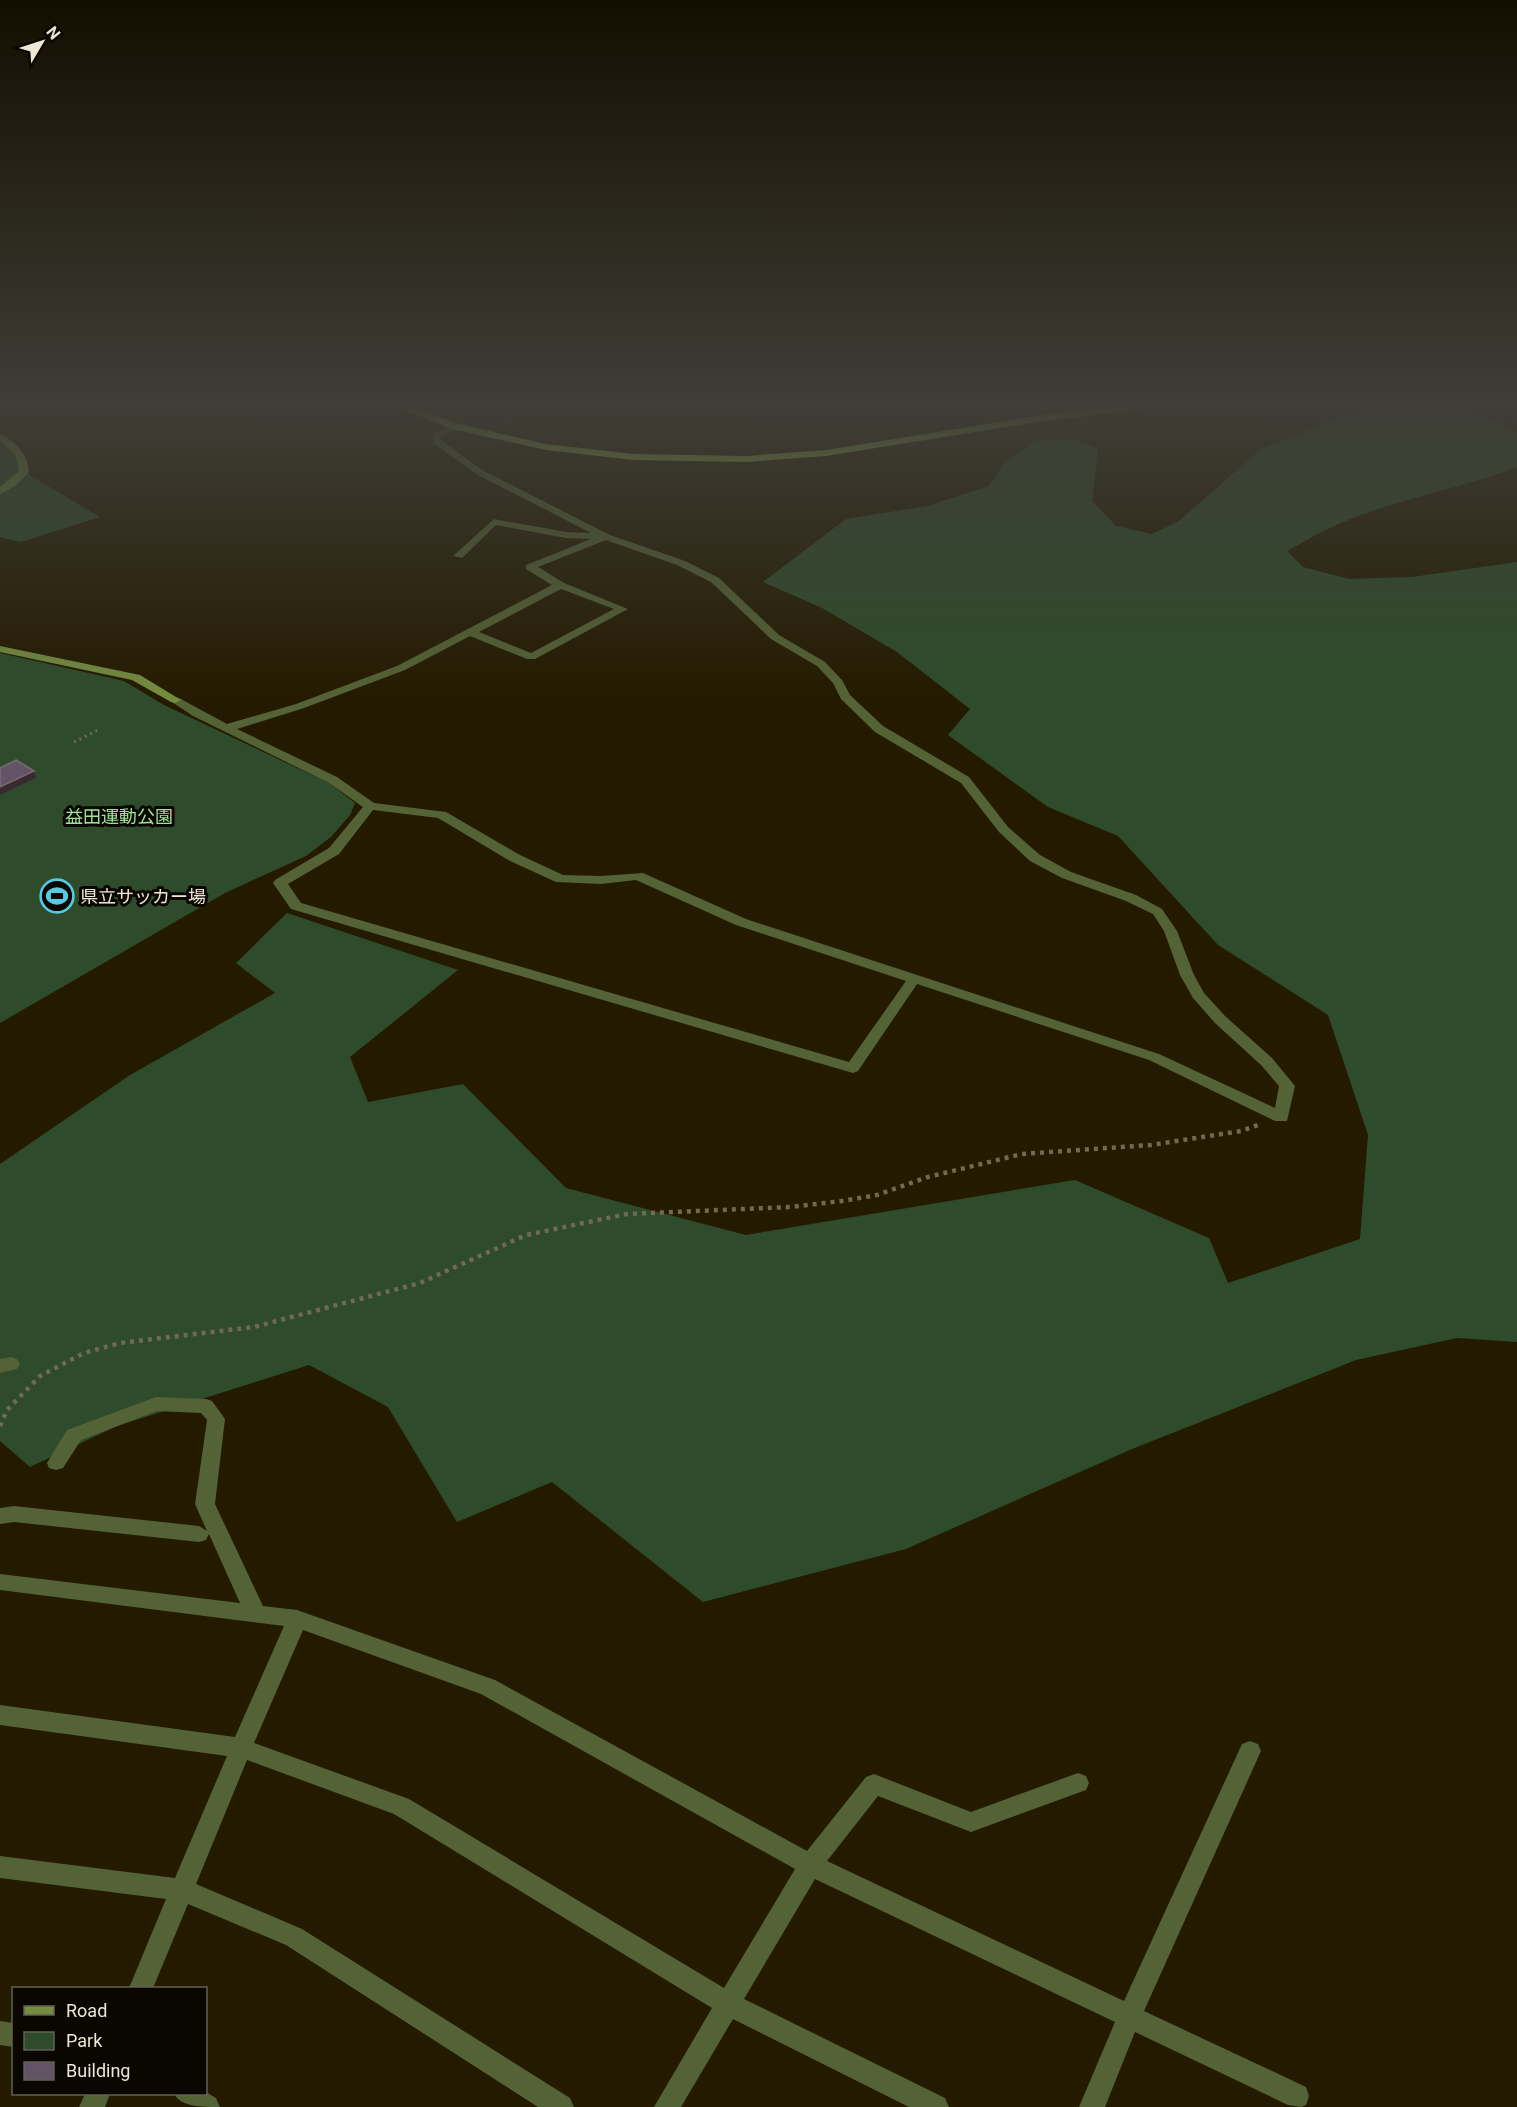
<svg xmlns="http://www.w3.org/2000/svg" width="1517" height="2107" font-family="Roboto,'Noto Sans JP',sans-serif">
	<rect width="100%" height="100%" fill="#241a00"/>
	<path fill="#2e4c2b" d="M 1409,405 L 1427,405 L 1485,416 L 1517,432 L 1517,467 C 1455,491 1387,500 1328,529 C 1314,535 1301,544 1287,551 L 1303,567 L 1349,579 L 1412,577 L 1517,562 L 1517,1342 L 1457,1338 L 1356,1360 L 1132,1449 L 906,1549 L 703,1602 L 552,1482 L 457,1522 L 388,1407 L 309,1365 L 117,1426 L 30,1467 L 0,1441 L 0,1164 L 130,1075 L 275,993 L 236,963 L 287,913 L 458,970 L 350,1057 L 368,1102 L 463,1084 L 566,1188 L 746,1235 L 1075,1180 L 1209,1238 L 1228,1283 L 1360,1239 L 1368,1135 L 1328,1015 L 1218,945 L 1118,836 L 1048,807 L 948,735 L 970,709 L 897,652 L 822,608 L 763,582 L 846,519 L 927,506 L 989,486 L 1004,463 L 1034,441 L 1075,439 L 1098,449 L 1092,501 L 1116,526 L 1152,534 L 1179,521 L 1261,449 L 1343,416 Z
		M 0,440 L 22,454 L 25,472 L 100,517 L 21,542 L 0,537 Z
		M 0,653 L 124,681 L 164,705 L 329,783 L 355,803 L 350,815 L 331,837 L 306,856 L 225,893 L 0,1023 Z"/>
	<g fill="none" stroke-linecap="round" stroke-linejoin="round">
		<path stroke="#716952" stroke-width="3" stroke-dasharray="2 4" stroke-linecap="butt" d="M 74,742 L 98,730"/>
		<path stroke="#716952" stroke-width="4.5" stroke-dasharray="4 5" stroke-linecap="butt" d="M 0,1426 L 7,1410 L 40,1376 L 84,1353 L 120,1343 L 254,1327 L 420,1283 L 526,1235 L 627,1214 L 790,1207 L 842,1201 L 877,1195 L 928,1177 L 1022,1154 L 1151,1145 L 1241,1131 L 1258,1125"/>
		<path fill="#546335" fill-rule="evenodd" d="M 453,425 L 461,427 L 441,437 L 441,440 L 482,470 L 610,535 L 685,561 L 719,578 L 779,635 L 825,662 L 842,680 L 850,695 L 883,726 L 969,777 L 1008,827 L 1040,855 L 1071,872 L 1136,895 L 1162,909 L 1177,931 L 1194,975 L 1204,993 L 1225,1016 L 1272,1058 L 1295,1086 L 1287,1121 L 1275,1121 L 1149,1060 L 917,984 L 858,1071 L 853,1073 L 291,909 L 273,883 L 275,880 L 329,848 L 363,807 L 329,783 L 193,716 L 169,700 L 175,697 L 179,698 L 227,724 L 296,704 L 397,666 L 552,585 L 526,569 L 526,565 L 591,539 L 566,538 L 496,525 L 462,558 L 453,556 L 494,519 L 566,532 L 591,533 L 476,474 L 433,443 L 433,434 ZM 606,540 L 677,565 L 711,582 L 771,639 L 817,666 L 833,683 L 841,699 L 875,732 L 961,783 L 999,832 L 1030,861 L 1062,878 L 1126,901 L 1153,914 L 1164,931 L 1180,975 L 1193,998 L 1215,1023 L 1261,1065 L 1279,1086 L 1275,1108 L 1159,1054 L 746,919 L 643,873 L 601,876 L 563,875 L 520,855 L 446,812 L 374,803 L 337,777 L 237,729 L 304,708 L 405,670 L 470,636 L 527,659 L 535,659 L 628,609 L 564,583 L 538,567 ZM 561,589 L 614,609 L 531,653 L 479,632 ZM 373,810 L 438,818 L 510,861 L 556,882 L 601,884 L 636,880 L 736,925 L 906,981 L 849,1062 L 301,903 L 288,884 L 339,854 Z
			M 11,1357 L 17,1359 L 20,1364 L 17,1369 L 0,1373 L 0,1359 Z
			M 156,1397 L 206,1399 L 212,1401 L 225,1419 L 215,1504 L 263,1606 L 297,1610 L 495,1680 L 807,1851 L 866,1777 L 874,1774 L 971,1812 L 1078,1773 L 1086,1776 L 1089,1783 L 1086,1790 L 971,1832 L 878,1796 L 827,1861 L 1124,2001 L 1242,1744 L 1250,1741 L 1258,1744 L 1261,1751 L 1144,2011 L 1306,2087 L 1309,2096 L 1306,2105 L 1301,2107 L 1288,2105 L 1135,2032 L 1105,2107 L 1079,2107 L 1115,2022 L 815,1879 L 744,1999 L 945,2098 L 949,2107 L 909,2107 L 733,2019 L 681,2107 L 654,2107 L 712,2008 L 394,1814 L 247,1760 L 196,1884 L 302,1929 L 570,2098 L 574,2107 L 538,2107 L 286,1945 L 188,1904 L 153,1988 L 129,1988 L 166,1899 L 0,1878 L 0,1856 L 175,1878 L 227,1756 L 0,1725 L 0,1705 L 235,1737 L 284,1626 L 0,1590 L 0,1574 L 240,1603 L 209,1534 L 206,1540 L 199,1542 L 14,1522 L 0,1524 L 0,1508 L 14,1506 L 199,1526 L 207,1531 L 195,1504 L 207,1420 L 201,1413 L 157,1411 L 81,1440 L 63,1468 L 56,1470 L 49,1468 L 47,1463 L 67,1430 ZM 303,1630 L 481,1694 L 795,1869 L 724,1988 L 409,1799 L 254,1743 Z
			M 0,2021 L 14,2023 L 14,2047 L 0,2045 Z
			M 206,2092 L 216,2098 L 220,2107 C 202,2107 181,2107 174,2094 Z
			M 85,2094 L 110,2094 L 105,2107 L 79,2107 Z"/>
		<path fill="#748c40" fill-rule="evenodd" d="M 0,434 C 16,441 28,455 29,472 L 15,486 L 0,494 L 0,487 L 19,471 L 16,456 L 0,441 Z
			M 0,646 L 140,675 L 181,700 L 175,703 L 171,702 L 132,680 L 0,652 Z"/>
		<path fill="#a3c84c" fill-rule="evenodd" d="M 392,405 L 406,405 L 459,424 L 546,444 L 634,454 L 747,456 L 826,450 L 1043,415 L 1125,405 L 1152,405 L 1147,408 L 1043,421 L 826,456 L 747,462 L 634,460 L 546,450 L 452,429 Z
			M 1502,405 L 1517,405 L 1517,408 L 1507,408 Z"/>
	</g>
	<path fill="#382b2f" d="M 34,771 L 36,778 L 0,795 L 0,787 Z"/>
	<path fill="#625466" stroke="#786b77" stroke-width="1.5" d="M 16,760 L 34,771 L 0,787 L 0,768 Z"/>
	<linearGradient id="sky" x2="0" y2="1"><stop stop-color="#140e00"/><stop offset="0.58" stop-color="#3f3e37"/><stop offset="1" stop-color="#3f3e37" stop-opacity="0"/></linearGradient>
	<rect width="1517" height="700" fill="url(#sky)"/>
	<defs>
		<symbol id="stadium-ring" viewBox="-11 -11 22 22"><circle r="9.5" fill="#0a0600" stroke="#57c9e2" stroke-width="1.5"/><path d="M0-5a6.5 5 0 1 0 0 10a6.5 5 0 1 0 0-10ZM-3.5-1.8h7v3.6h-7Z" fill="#57c9e2"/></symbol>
	</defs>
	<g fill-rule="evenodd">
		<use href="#stadium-ring" x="38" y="877" width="38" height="38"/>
	</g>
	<g text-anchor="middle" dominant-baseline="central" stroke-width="6" stroke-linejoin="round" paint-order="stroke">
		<g font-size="18" fill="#9de497" stroke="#0a0600">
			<text x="119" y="816">益田運動公園</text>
		</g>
		<g font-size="18" fill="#ede6d5" stroke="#0a0600" text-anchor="start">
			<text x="80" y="896">県立サッカー場</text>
		</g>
	</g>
	<rect x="12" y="1987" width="195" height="108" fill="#0a0600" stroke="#656055" stroke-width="1.5"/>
	<rect x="24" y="2006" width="30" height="9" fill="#748c40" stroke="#656055" stroke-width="1.5"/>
	<text x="66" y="2017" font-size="18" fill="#ede6d5">Road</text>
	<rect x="24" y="2032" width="30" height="18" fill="#2e4c2b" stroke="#656055" stroke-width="1.5"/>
	<text x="66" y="2047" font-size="18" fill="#ede6d5">Park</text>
	<rect x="24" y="2062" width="30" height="18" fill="#625466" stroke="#656055" stroke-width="1.5"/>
	<text x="66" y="2077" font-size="18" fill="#ede6d5">Building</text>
	<g transform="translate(42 42) rotate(51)" stroke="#0a0600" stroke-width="4.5" paint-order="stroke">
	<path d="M0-4.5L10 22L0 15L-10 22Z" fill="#ede6d5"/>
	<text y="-9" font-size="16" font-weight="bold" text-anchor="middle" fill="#ede6d5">N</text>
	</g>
</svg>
